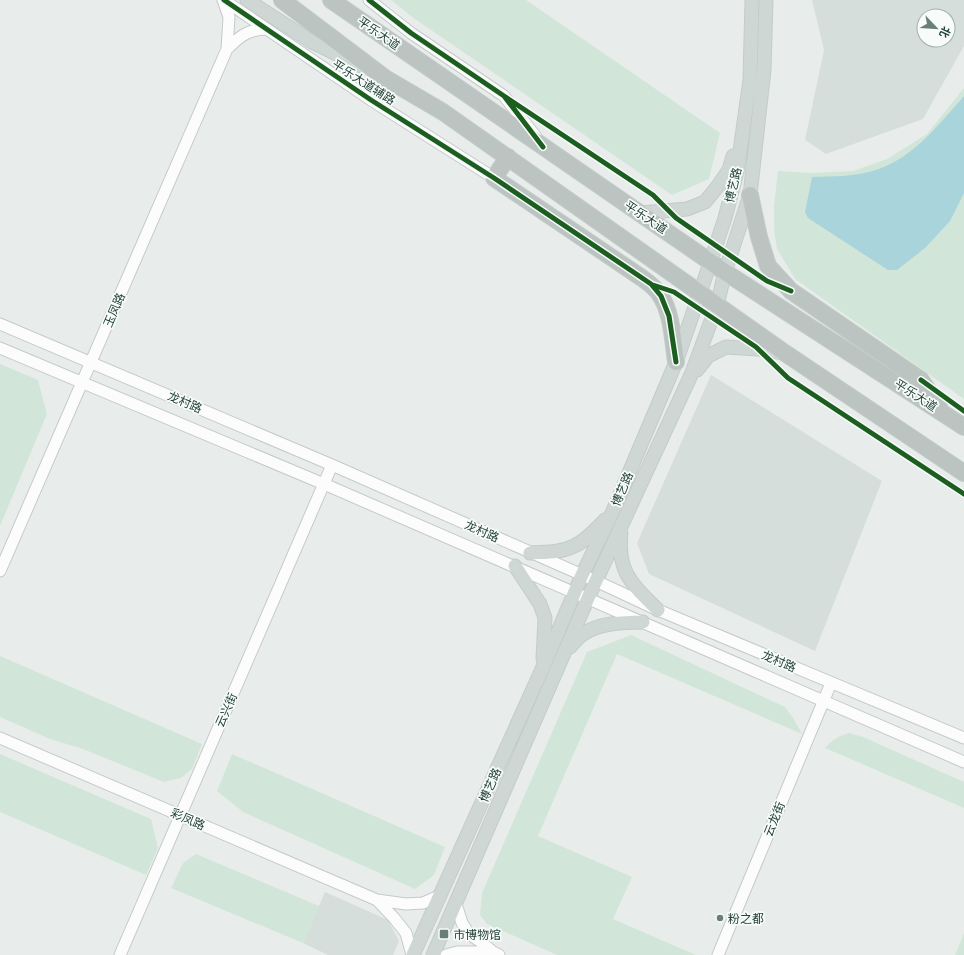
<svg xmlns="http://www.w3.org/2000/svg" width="964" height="955" font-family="Lato,'Noto Sans SC',sans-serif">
	<rect width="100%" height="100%" fill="#e8edeb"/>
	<path fill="#d6dedb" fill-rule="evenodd" d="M 812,0 L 964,0 L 964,46 L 923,119 L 826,154 L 805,140 L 824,50 ZM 924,16 L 948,16 L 948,40 L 924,40 Z
		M 711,375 L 882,481 L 815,651 L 649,574 L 637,543 Z
		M 325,892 L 388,920 L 399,941 L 393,955 L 328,955 L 303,943 Z"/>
	<path fill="#d1e6d8" d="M 391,0 L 526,0 L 720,133 L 709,179 L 672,195 L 412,17 Z
		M 964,88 L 964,399 L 795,279 L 777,249 L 774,230 L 774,205 L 778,171 L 810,173 L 853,171 L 887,159 L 927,134 Z
		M 0,364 L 38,380 L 47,414 L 0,526 Z
		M 631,635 L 785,707 L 793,718 L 802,734 L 617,654 L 538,836 L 632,877 L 613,919 L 696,955 L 557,955 L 487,924 L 480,915 L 482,893 L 587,652 Z
		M 0,656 L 202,744 L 192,769 L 181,778 L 164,782 L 83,749 L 50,739 L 0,717 Z
		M 849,733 L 863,737 L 964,782 L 964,808 L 825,748 C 832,740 838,736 849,733 Z
		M 0,754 L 151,819 L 158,848 L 146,875 L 0,812 Z
		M 232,754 L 445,847 L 434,875 L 415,889 L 243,812 L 217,791 Z
		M 196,854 L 319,906 L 303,943 L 171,888 L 183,863 Z
		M 964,933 L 964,955 L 955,955 Z"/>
	<path fill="#a9d4db" d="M 964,96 L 964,193 L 950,221 L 925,248 L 897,270 L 888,270 L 808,218 L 805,212 L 812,177 C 834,176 857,177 879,169 C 915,156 940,123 964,96 Z"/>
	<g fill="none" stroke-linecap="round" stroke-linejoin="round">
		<defs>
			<path id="minor" d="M 223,0 L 229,17 L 227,49 C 239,37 248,29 267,29
				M 224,0 L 371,100 L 494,178
				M 369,0 L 411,33 L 504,96 L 536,137
				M 0,324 L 332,465 L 596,581 L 658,610 L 964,738
				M 0,348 L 324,484 L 964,762
				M 0,571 L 227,49
				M 0,738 L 377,900 L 406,904 L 423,903 L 439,896
				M 377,900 L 394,918 L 406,933 L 412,955
				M 456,904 L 462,923 L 469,934 L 481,942 L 493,952 L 499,955
				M 120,955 L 332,465
				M 446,955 L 457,952 L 493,952
				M 718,955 L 831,683"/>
			<path id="major" d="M 247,0 L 312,42 L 361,66
				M 640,213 L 687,209 L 705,202 L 718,186 L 729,170 L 733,156
				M 697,370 L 708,356 L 726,347 L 758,349 L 784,353
				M 621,533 C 617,573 632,584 658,610
				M 530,553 C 545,552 560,553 574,546 C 586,541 596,529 605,520
				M 515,566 L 540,604 L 545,618 L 543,659
				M 570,647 C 574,643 578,637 583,634 C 600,622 623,623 643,622
				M 413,955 L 543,667 L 582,575 L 612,513 L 676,362 L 700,293 L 725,218 L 737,172 L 750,80 L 752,0
				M 433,955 L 588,598 L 691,375 L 717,305 L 725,272 L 750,195 L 764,70 L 766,0"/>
			<path id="highway" d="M 282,0 L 385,78 L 443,112 L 785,353 L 964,473
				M 331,0 L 725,272 L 964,427
				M 508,157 L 494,178 L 642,278 C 649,283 656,288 660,295 C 672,312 673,342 676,362
				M 750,195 L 759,237 L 768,266 L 791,291 L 921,380 L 939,406"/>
		</defs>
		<use href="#minor" stroke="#c5cac8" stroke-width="13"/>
		<use href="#major" stroke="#c3ccc9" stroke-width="15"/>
		<use href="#highway" stroke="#c3ccc9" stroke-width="18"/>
		<use href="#minor" stroke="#fcfcfc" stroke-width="11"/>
		<use href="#major" stroke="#cfd7d5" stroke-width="13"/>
		<use href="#highway" stroke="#bcc4c2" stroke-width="16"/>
		<defs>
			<path id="cycleway" d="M 224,0 L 371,100 L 494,178 L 651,284 L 661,296 L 669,316 L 676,362
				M 369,0 L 411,33 L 504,96 L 543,147
				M 504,96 L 653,195 L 676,218 L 767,281 L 791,291
				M 653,285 L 674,292 L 756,347 L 788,378 L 964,494
				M 921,380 L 964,411"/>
		</defs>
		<use href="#cycleway" stroke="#f7fbf9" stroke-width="8"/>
		<use href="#cycleway" stroke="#1b5e20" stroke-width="5"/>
	</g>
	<g fill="#697e78" stroke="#f7fbf9" stroke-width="1.5">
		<circle cx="720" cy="918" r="4"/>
		<rect x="439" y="929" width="10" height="10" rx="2"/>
	</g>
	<g text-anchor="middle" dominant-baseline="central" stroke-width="3.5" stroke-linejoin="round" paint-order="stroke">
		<g font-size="12" fill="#24423a" stroke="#f7fbf9">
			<text transform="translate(379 33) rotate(35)">平乐大道</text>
			<text transform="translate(364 82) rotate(33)">平乐大道辅路</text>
			<text transform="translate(733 185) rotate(-77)">博艺路</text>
			<text transform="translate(646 217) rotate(34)">平乐大道</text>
			<text transform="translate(114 310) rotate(-67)">玉凤路</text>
			<text transform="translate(916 395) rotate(33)">平乐大道</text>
			<text transform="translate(185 402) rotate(23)">龙村路</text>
			<text transform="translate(622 489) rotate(-67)">博艺路</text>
			<text transform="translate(482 531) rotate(24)">龙村路</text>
			<text transform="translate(779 661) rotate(23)">龙村路</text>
			<text transform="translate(226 710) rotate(-66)">云兴街</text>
			<text transform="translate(490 785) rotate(-66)">博艺路</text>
			<text transform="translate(188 819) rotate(23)">彩凤路</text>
			<text transform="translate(774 819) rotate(-68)">云龙街</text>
		</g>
		<g font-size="12" fill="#24423a" stroke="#f7fbf9" text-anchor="start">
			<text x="728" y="918">粉之都</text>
			<text x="453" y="934">市博物馆</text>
		</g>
	</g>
	<g transform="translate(936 28) rotate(115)"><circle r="19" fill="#f7fbf9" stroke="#a3b1ad"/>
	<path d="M0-3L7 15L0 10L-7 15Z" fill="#697e78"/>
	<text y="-6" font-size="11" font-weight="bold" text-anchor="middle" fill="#24423a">北</text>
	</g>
</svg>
